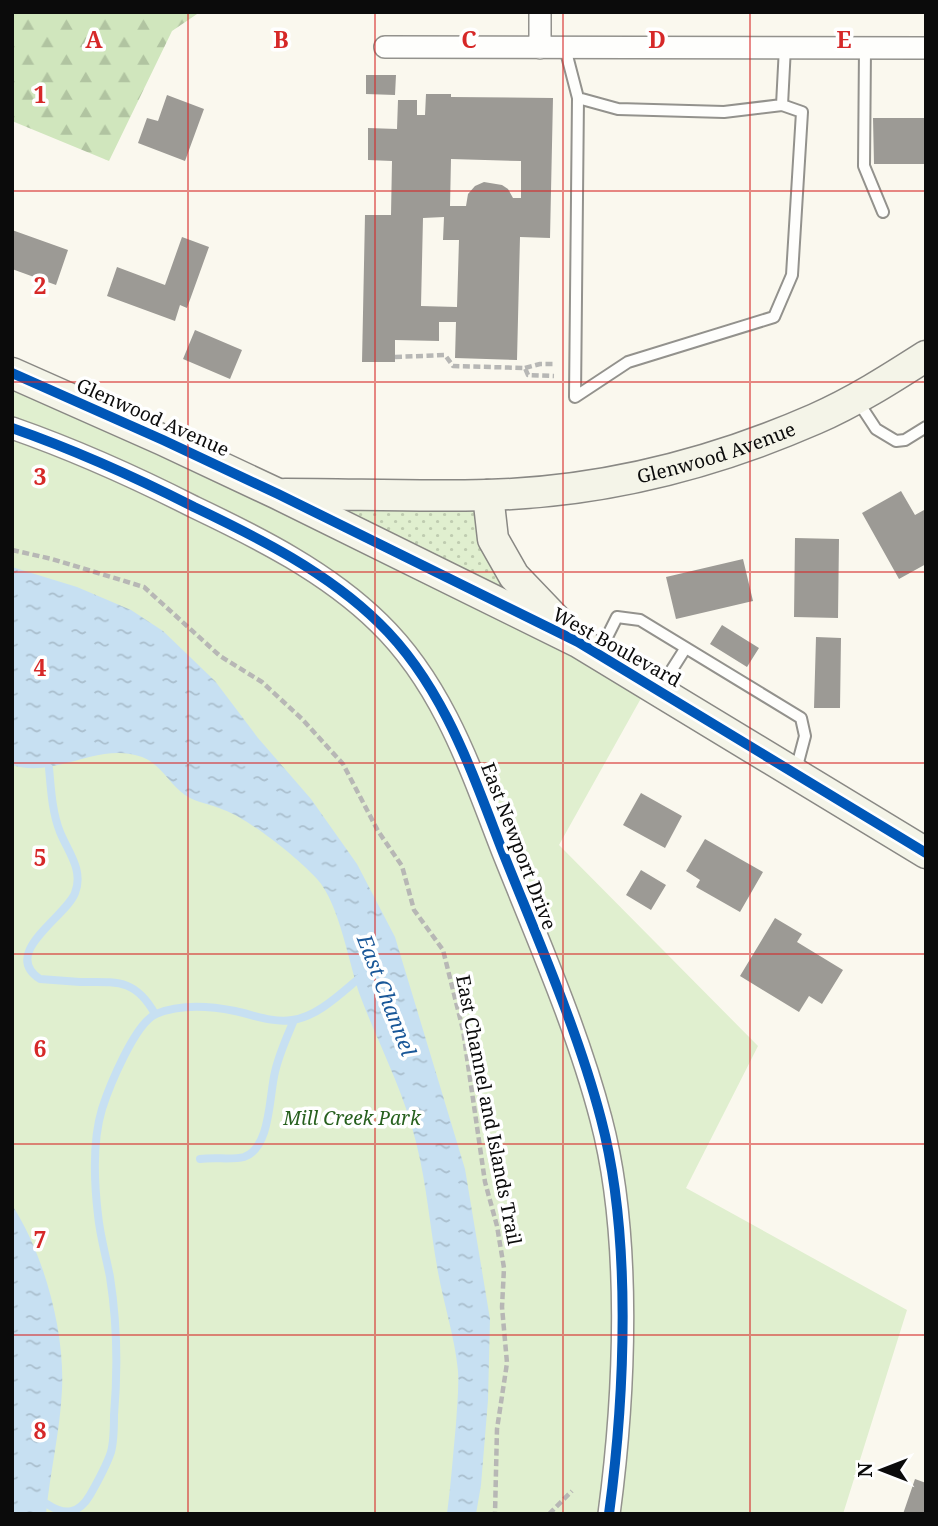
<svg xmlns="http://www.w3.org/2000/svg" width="938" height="1526" font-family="'Noto Serif',serif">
	<defs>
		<pattern id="grass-dots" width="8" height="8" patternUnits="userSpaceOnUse" patternTransform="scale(1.75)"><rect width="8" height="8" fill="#e0efcf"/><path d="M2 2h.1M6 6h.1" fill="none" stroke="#bfccb0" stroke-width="1.8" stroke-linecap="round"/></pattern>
		<pattern id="forest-firs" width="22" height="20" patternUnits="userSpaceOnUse" patternTransform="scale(1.75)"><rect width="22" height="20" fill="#d0e6bd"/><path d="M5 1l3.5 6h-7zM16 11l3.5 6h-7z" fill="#b1c4a1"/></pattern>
		<pattern id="water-ripples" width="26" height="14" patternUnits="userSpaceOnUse" patternTransform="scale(1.75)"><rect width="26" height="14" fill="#c7e0f2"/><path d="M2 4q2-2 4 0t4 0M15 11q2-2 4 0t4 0" fill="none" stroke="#aabfce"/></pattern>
	</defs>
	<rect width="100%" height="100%" fill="#faf8ee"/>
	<path fill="url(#grass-dots)" d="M 278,494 L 488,495 L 493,539 L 578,642 Z"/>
	<path fill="url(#forest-firs)" d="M 12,12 L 200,12 L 172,31 L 109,161 L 12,121 Z"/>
	<path fill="#e0efcf" d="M 12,373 L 649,684 L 559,845 L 758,1046 L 686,1188 L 907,1310 L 843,1514 L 12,1514 Z"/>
	<path fill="url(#water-ripples)" d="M 12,567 L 77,587 L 131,610 L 163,631 L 215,681 L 258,738 L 311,799 L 357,864 L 395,937 L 465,1169 L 490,1319 L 488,1400 L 481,1485 L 476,1514 L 447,1514 C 451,1484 453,1454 456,1424 C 457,1407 459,1388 458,1371 C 455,1338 444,1305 438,1272 C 430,1229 427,1185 416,1142 C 404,1092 379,1045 361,998 C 349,966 340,904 317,879 C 299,859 249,819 224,810 C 211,804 197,803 185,795 C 169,784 161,764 142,757 C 98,741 56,779 12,765 Z
		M 12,1205 C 44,1254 65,1331 62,1390 C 60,1432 50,1472 46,1514 L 12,1514 Z"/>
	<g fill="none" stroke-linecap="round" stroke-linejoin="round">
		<path stroke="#c7e0f2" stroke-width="8" d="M 49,768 C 51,789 52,812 60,832 C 68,852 84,870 75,893 C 66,917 0,953 40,979 C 53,980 66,981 80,982 C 116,982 135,978 155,1014
			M 200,1159 C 214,1157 233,1160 244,1157 C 271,1148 269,1095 275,1072 C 279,1054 287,1037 294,1020
			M 47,1504 C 65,1516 79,1514 90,1495 C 98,1481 106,1467 111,1452 C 114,1441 114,1427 114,1415 C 118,1369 117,1322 110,1277 C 106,1256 100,1236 98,1215 C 94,1181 92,1142 102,1109 C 109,1087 135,1023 156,1014 C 180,1004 210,1006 235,1011 C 254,1015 273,1023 292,1020 C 318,1017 343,991 363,975"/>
	</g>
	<path fill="#9c9a95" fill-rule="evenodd" d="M 366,75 L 396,75 L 395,95 L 366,94 Z
		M 426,94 L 451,94 L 451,97 L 553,98 L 550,238 L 520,237 L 517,360 L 455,358 L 456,322 L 439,322 L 439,341 L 395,340 L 395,362 L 362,362 L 365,215 L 391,215 L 392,161 L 368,160 L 368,128 L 397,129 L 398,100 L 417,100 L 417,115 L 425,115 ZM 451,159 L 521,161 L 521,198 L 513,198 L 508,189 L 502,185 L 484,182 L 475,186 L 468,194 L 466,206 L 450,206 ZM 444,217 L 443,240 L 459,240 L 457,307 L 421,306 L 423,218 Z
		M 167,95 L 204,109 L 185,161 L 138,143 L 147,118 L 158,121 Z
		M 873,118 L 926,118 L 926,164 L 874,164 Z
		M 12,230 L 68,250 L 56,285 L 12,269 Z
		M 182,237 L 209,247 L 187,308 L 180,305 L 175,321 L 107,296 L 117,267 L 165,285 Z
		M 195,330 L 242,350 L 230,379 L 183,359 Z
		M 901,491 L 915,515 L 924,510 L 926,513 L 926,564 L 899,579 L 862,513 Z
		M 795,538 L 839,539 L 838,618 L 794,617 Z
		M 743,559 L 753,601 L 676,619 L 666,577 Z
		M 722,625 L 759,648 L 747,667 L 710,644 Z
		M 816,637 L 841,638 L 840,708 L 814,708 Z
		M 641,793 L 682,816 L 665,848 L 623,825 Z
		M 705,839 L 763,872 L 740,912 L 696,887 L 700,880 L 686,871 Z
		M 641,870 L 666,885 L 651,910 L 626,895 Z
		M 775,918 L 802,934 L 797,942 L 843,970 L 822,1004 L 809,996 L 799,1012 L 740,976 Z
		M 915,1479 L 926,1483 L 926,1514 L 903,1514 Z"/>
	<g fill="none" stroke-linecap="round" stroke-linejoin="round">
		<defs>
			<path id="lane" d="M 565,48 L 578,98 L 575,397 L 628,362 L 774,317 L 792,275 L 802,112 L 782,105 L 785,47
				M 865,48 L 864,166 L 883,212
				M 578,98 L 618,109 L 724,112 L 782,105
				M 857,400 L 876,429 L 896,441 L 905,440 L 926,427
				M 599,653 L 617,617 L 640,620 L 801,718 L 805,736 L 796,770
				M 659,690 L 685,649"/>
			<path id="street" d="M 385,47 L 926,48
				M 540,48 L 540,12
				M 12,428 C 75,450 135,477 194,507 C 259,538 327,572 379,623 C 444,686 472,773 504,855 C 538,940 578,1031 601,1119 C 632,1236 625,1394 609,1514"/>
			<g id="secondary">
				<path d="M 12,373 L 163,440 L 278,494 L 578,642 L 926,853"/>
				<path id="s1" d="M 285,494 C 352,494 420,497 487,495 C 600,492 712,464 815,419 C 854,402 890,379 926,356"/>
				<path d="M 488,495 L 493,539 L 514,576 L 560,624"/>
			</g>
		</defs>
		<use href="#lane" stroke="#93928d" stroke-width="14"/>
		<use href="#street" stroke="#93928d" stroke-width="24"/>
		<use href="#secondary" stroke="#898884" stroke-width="33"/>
		<path stroke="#b7b7b5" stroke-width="4.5" stroke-dasharray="7 3.5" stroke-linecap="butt" d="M 395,357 L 445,355 L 453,366 L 525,368 L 528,375 L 554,376
			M 525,368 L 540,364 L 554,364
			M 12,550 L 52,559 L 144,587 L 220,656 L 262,682 L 302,719 L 343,764 L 378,831 L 402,866 L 414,910 L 443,950 L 463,1030 L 485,1182 L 497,1226 L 504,1268 L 502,1307 L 507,1363 L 497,1429 L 495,1514
			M 549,1514 L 572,1491"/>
		<use href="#lane" stroke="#fefefc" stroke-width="10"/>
		<use href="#street" stroke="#fefefc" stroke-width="21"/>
		<use href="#secondary" stroke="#f4f4e8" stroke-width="30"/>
		<defs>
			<path id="cycleway" d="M 12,373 L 163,440 L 278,494 L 578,642 L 926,853
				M 12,428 C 75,450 135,477 194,507 C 259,538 327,572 379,623 C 444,686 472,773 504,855 C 538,940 578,1031 601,1119 C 632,1236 625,1394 609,1514"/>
		</defs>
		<use href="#cycleway" stroke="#fff" stroke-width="15"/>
		<use href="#cycleway" stroke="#0057b8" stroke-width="10"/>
	</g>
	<path fill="none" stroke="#d62828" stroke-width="2" stroke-opacity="0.55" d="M 188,12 L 188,1514M 375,12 L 375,1514M 563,12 L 563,1514M 750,12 L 750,1514M 12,191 L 926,191M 12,382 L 926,382M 12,572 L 926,572M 12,763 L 926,763M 12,954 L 926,954M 12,1144 L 926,1144M 12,1335 L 926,1335"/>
	<g text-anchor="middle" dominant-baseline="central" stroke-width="7" stroke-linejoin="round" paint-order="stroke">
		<g font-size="19" fill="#0b0b0b" stroke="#fff">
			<text transform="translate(153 417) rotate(24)">Glenwood Avenue</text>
			<text stroke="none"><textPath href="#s1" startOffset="436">Glenwood Avenue</textPath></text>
			<text transform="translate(617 647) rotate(29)">West Boulevard</text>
			<text transform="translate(519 846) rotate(69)">East Newport Drive</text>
			<text transform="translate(489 1110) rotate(79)">East Channel and Islands Trail</text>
		</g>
		<g font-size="19" font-style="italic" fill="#27601e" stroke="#fff">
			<text x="352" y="1118">Mill Creek Park</text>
		</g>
		<g font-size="21" font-style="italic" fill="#195798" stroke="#fff">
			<text transform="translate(387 995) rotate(69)">East Channel</text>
		</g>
	</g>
	<g font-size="23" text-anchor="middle" font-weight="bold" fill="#d62828" stroke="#fff" stroke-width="7" stroke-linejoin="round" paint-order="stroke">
		<text x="94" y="48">A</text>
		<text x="281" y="48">B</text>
		<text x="469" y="48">C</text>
		<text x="657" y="48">D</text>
		<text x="844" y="48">E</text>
		<text x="40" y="103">1</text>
		<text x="40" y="294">2</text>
		<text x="40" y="485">3</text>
		<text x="40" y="676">4</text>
		<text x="40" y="866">5</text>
		<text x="40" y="1057">6</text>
		<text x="40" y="1248">7</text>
		<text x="40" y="1439">8</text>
	</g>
	<rect width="938" height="1526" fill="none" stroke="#0b0b0b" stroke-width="28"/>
	<g transform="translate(882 1470) rotate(270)" stroke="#ffffff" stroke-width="5" paint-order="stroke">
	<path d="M0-5L12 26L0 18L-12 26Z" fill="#0b0b0b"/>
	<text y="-10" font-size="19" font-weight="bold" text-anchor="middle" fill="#0b0b0b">N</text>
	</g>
</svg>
